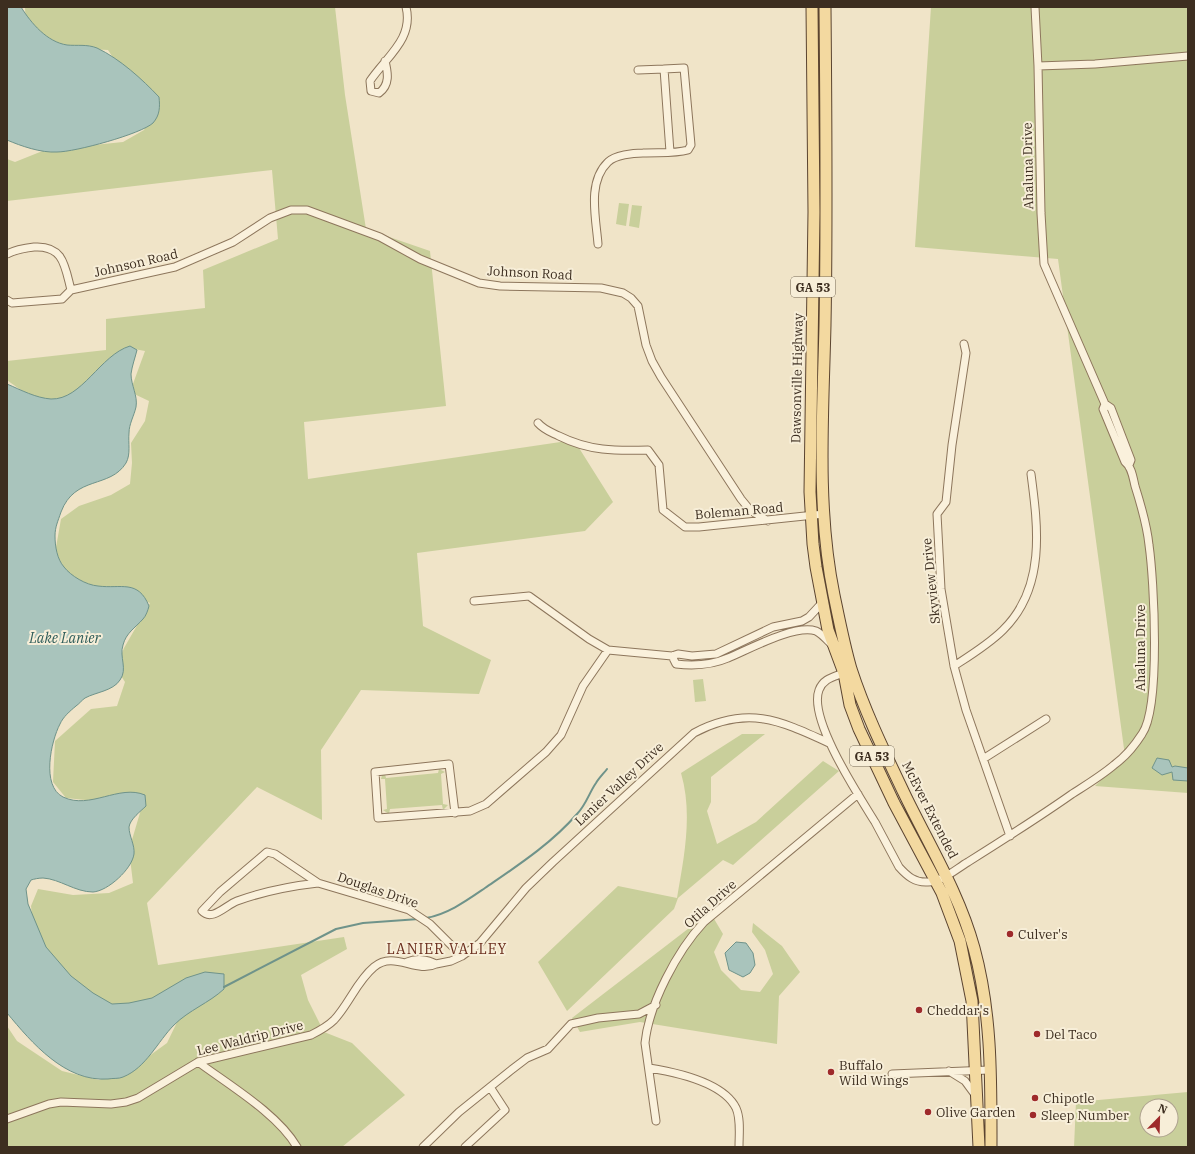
<svg xmlns="http://www.w3.org/2000/svg" width="1195" height="1154" font-family="'IBM Plex Serif',serif">
	<rect width="100%" height="100%" fill="#f0e4c8"/>
	<path fill="#c9cf9b" fill-rule="evenodd" d="M 25,7 L 335,7 L 345,95 L 366,229 L 430,251 L 446,406 L 304,422 L 308,479 L 574,440 L 613,502 L 585,531 L 417,553 L 423,626 L 491,660 L 479,694 L 361,690 L 321,750 L 322,820 L 257,787 L 147,903 L 158,965 L 344,937 L 347,949 L 301,975 L 308,1000 L 324,1032 L 352,1043 L 405,1095 L 342,1147 L 7,1147 L 7,1026 L 17,1041 L 62,1071 L 99,1080 L 134,1067 L 167,1043 L 180,1016 L 110,1006 L 66,974 L 34,937 L 31,906 L 38,889 L 73,895 L 109,893 L 133,883 L 129,850 L 142,806 L 66,798 L 53,782 L 55,741 L 91,709 L 117,706 L 125,682 L 116,668 L 124,648 L 150,603 L 135,597 L 97,594 L 69,576 L 55,553 L 61,519 L 79,506 L 111,495 L 130,484 L 132,463 L 131,443 L 145,421 L 149,401 L 130,392 L 145,351 L 129,348 C 111,364 83,398 58,401 C 40,404 20,390 7,380 L 7,361 L 106,350 L 106,319 L 205,308 L 203,270 L 278,239 L 272,170 L 7,201 L 7,159 L 15,162 L 45,150 L 123,142 L 144,130 L 157,106 L 119,67 L 108,50 L 47,47 L 26,30 Z
		M 931,7 L 1188,7 L 1188,793 L 1095,786 L 1125,756 L 1058,259 L 915,247 Z
		M 619,203 L 629,204 L 626,226 L 616,224 Z
		M 632,205 L 642,206 L 639,228 L 629,226 Z
		M 703,679 L 706,701 L 695,702 L 693,680 Z
		M 742,734 L 765,734 L 711,777 L 711,802 L 707,811 L 717,844 L 756,822 L 823,761 L 839,771 L 733,865 L 723,860 L 678,898 L 674,909 L 567,1011 L 538,962 L 618,886 L 677,898 C 684,857 693,814 681,773 Z
		M 439,769 L 445,772 L 441,774 L 443,804 L 448,805 L 443,810 L 442,805 L 390,809 L 389,814 L 383,810 L 387,809 L 385,779 L 381,779 L 382,775 L 385,774 L 386,778 L 438,773 Z
		M 710,912 L 723,934 L 714,952 L 721,970 L 741,990 L 760,992 L 773,974 L 765,950 L 752,932 L 753,923 L 782,946 L 800,972 L 779,996 L 777,1044 L 640,1022 L 580,1032 L 572,1018 Z
		M 1188,1092 L 1188,1147 L 1074,1147 L 1076,1102 ZM 1147,1106 L 1171,1106 L 1171,1130 L 1147,1130 Z"/>
	<path fill="#a9c4bc" stroke="#6f938a" d="M 7,7 L 21,7 C 31,23 47,42 67,45 C 77,46 87,44 97,48 C 120,59 142,79 159,97 C 160,107 160,115 153,123 C 141,134 75,152 57,152 C 41,153 21,146 7,140 Z
		M 130,346 L 137,350 C 135,358 132,366 131,374 C 131,385 138,396 136,407 C 134,416 129,424 129,433 C 128,443 131,454 126,463 C 110,489 75,475 61,512 C 58,521 55,527 55,536 C 55,546 57,559 64,567 C 71,576 86,585 98,586 C 121,589 138,579 149,606 C 148,610 146,616 143,619 C 135,628 126,633 123,645 C 119,657 128,669 120,680 C 113,691 96,692 85,698 C 82,700 79,704 76,706 C 70,711 63,717 60,724 C 51,741 41,786 63,797 C 90,810 119,784 145,795 L 146,806 C 141,811 130,819 129,827 C 129,836 135,845 134,854 C 132,869 108,891 93,892 C 75,892 60,879 43,878 C 39,878 34,879 31,880 L 26,889 L 28,904 L 46,947 L 71,976 L 93,993 L 112,1004 L 129,1003 L 152,998 L 186,978 L 205,972 L 224,974 L 224,989 C 209,1003 189,1010 174,1025 C 158,1041 146,1068 123,1077 C 119,1079 113,1078 108,1079 C 65,1082 32,1043 7,1013 L 7,384 C 21,390 36,398 51,399 C 82,400 100,355 130,346 Z
		M 1157,758 L 1169,760 L 1172,767 L 1175,766 L 1188,768 L 1188,781 L 1173,780 L 1172,772 L 1162,775 L 1152,768 Z
		M 736,942 L 746,943 L 753,953 L 755,965 L 750,973 L 743,977 L 729,970 L 725,953 Z"/>
	<g fill="none" stroke-linecap="round" stroke-linejoin="round">
		<path stroke="#6f938a" stroke-width="2" d="M 426,918 C 448,914 466,901 485,888 C 517,866 551,844 577,814 C 586,805 589,793 596,783 C 599,778 604,773 607,769
			M 224,987 L 336,929 L 363,923 L 419,919"/>
		<defs>
			<path id="street" d="M 1035,7 L 1038,66 L 1041,213 L 1044,264 L 1105,404 L 1111,408 L 1131,460 L 1129,465
				M 385,61 C 388,73 390,85 379,93 L 371,91 L 370,81 C 386,57 414,39 406,7
				M 1038,66 L 1095,64 L 1188,56
				M 638,70 L 664,69
				M 598,244 C 596,218 587,182 608,162 C 615,155 633,153 643,153 C 658,152 674,154 688,150 L 691,145 L 684,68 L 664,69 L 670,152
				M 7,254 C 15,250 25,248 34,247 C 64,245 65,267 71,290
				M 7,300 L 12,303 L 62,299 L 71,290 L 175,267 L 233,242 L 270,218 L 291,210 L 307,210 L 380,237 L 420,259 L 479,283 L 500,286 L 601,288 L 623,293 L 631,298 L 638,306 L 646,345 L 652,361 L 661,377 L 741,499 L 750,510 L 768,521
				M 964,344 L 966,353 L 952,445 L 946,502 L 937,514 L 941,589 L 954,666 L 966,710 L 1010,836
				M 538,423 C 544,430 551,432 559,436 C 589,451 615,451 648,450 L 659,465 L 663,510 L 685,527 L 699,527 L 824,514
				M 474,601 L 529,596 L 589,639 L 608,650 L 672,656 L 678,654 L 692,656 L 716,654 L 773,627 L 802,621 L 809,617 L 822,603
				M 672,656 L 676,664 C 694,666 712,665 728,658 C 748,650 794,624 816,631 C 821,633 828,641 832,645
				M 954,666 C 971,655 989,644 1003,630 C 1046,588 1038,527 1031,474
				M 848,671 C 836,677 824,677 819,690 C 808,719 859,796 875,822 C 883,837 891,852 899,867 C 907,876 915,883 928,882 C 942,882 956,869 968,862 C 1003,840 1038,818 1072,794 C 1086,785 1101,776 1114,765 C 1125,757 1135,745 1142,734 C 1161,707 1154,580 1149,545 C 1147,525 1141,505 1135,486 C 1133,478 1132,467 1125,462 L 1103,409 L 1105,404
				M 983,759 L 1046,719
				M 455,813 L 449,764 L 375,772 L 378,818 L 470,811 L 486,804 L 546,752 L 561,735 L 583,686 L 608,650
				M 318,883 C 291,886 262,892 237,901 C 226,905 212,922 202,911 L 220,892 L 267,852 L 275,854 L 318,883 L 409,910 L 430,924 L 462,956
				M 436,964 L 451,961 L 462,956 L 480,943 L 526,888 L 553,862 L 694,733 C 747,705 779,720 829,743
				M 198,1062 C 229,1085 278,1114 297,1147
				M 649,1068 C 674,1072 723,1082 736,1108 C 741,1119 739,1134 739,1147
				M 949,1071 L 965,1081 L 976,1096
				M 892,1074 L 989,1070
				M 7,1119 L 49,1104 L 61,1102 L 111,1104 L 126,1102 L 138,1098 L 198,1062 L 311,1035 C 319,1031 327,1027 334,1020 C 349,1004 357,981 374,967 C 394,950 416,974 436,964 C 427,959 416,958 407,962
				M 656,1121 L 645,1043 C 649,1004 677,951 704,922 L 858,794
				M 423,1147 L 459,1112 L 510,1071 L 527,1058 L 548,1049 L 571,1024 L 598,1018 L 639,1014 L 656,1005
				M 465,1147 L 505,1110 L 490,1087"/>
			<path id="primary" d="M 812,7 L 814,212 L 810,492 L 813,544 L 816,567 L 828,630 L 844,673 L 850,705 L 859,729 L 894,803 L 942,893 L 960,941 L 972,1001 L 979,1147
				M 825,7 C 826,113 827,219 825,325 C 823,413 816,508 834,595 C 839,619 844,645 851,669 C 865,712 885,753 904,793 C 929,845 959,893 974,948 C 992,1014 991,1080 991,1147"/>
		</defs>
		<use href="#street" stroke="#8d765c" stroke-width="9"/>
		<use href="#primary" stroke="#5b4430" stroke-width="13"/>
		<use href="#street" stroke="#faf1dc" stroke-width="7"/>
		<use href="#primary" stroke="#f3d9a0" stroke-width="11"/>
	</g>
	<g fill="#9e2a2b" stroke="#f7eed8" stroke-width="1.5">
		<circle cx="1010" cy="934" r="4"/>
		<circle cx="919" cy="1010" r="4"/>
		<circle cx="1037" cy="1034" r="4"/>
		<circle cx="831" cy="1072" r="4"/>
		<circle cx="1035" cy="1098" r="4"/>
		<circle cx="928" cy="1112" r="4"/>
		<circle cx="1033" cy="1115" r="4"/>
	</g>
	<g text-anchor="middle" dominant-baseline="central" stroke-width="4" stroke-linejoin="round" paint-order="stroke">
		<g fill="#f7eed8" stroke="#756857" stroke-width="1">
			<rect x="791" y="277" width="44" height="20" rx="3"/>
			<rect x="850" y="746" width="44" height="20" rx="3"/>
		</g>
		<g font-size="12" font-weight="bold" fill="#3d2e20">
			<text x="813" y="287">GA 53</text>
			<text x="872" y="756">GA 53</text>
		</g>
		<g font-size="13" fill="#3d2e20" stroke="#f7eed8">
			<text transform="translate(1028 166) rotate(-91)">Ahaluna Drive</text>
			<text transform="translate(136 263) rotate(-13)">Johnson Road</text>
			<text transform="translate(530 273) rotate(3)">Johnson Road</text>
			<text transform="translate(797 378) rotate(-89)">Dawsonville Highway</text>
			<text transform="translate(739 511) rotate(-5)">Boleman Road</text>
			<text transform="translate(931 581) rotate(-96)">Skyview Drive</text>
			<text transform="translate(1140 648) rotate(-90)">Ahaluna Drive</text>
			<text transform="translate(619 784) rotate(-43)">Lanier Valley Drive</text>
			<text transform="translate(930 810) rotate(63)">McEver Extended</text>
			<text transform="translate(378 890) rotate(19)">Douglas Drive</text>
			<text transform="translate(710 904) rotate(-42)">Otila Drive</text>
			<text transform="translate(250 1038) rotate(-14)">Lee Waldrip Drive</text>
		</g>
		<g font-size="13" fill="#3d2e20" stroke="#f7eed8" text-anchor="start">
			<text x="1018" y="934">Culver's</text>
			<text x="927" y="1010">Cheddar's</text>
			<text x="1045" y="1034">Del Taco</text>
			<text x="839" y="1065">Buffalo<tspan x="839" dy="15">Wild Wings</tspan></text>
			<text x="1043" y="1098">Chipotle</text>
			<text x="936" y="1112">Olive Garden</text>
			<text x="1041" y="1115">Sleep Number</text>
		</g>
		<g font-size="14" font-style="italic" fill="#2f5d5a" stroke="#f7eed8">
			<text x="65" y="638">Lake Lanier</text>
		</g>
		<g font-size="14" letter-spacing="1" fill="#6b2e1e" stroke="#f7eed8">
			<text x="447" y="949">LANIER VALLEY</text>
		</g>
	</g>
	<rect width="1195" height="1154" fill="none" stroke="#3d2e20" stroke-width="16"/>
	<g transform="translate(1159 1118) rotate(23)"><circle r="19" fill="#f7eed8" stroke="#ada18e"/>
	<path d="M0-3L7 15L0 10L-7 15Z" fill="#9e2a2b"/>
	<text y="-6" font-size="11" font-weight="bold" text-anchor="middle" fill="#3d2e20">N</text>
	</g>
</svg>
